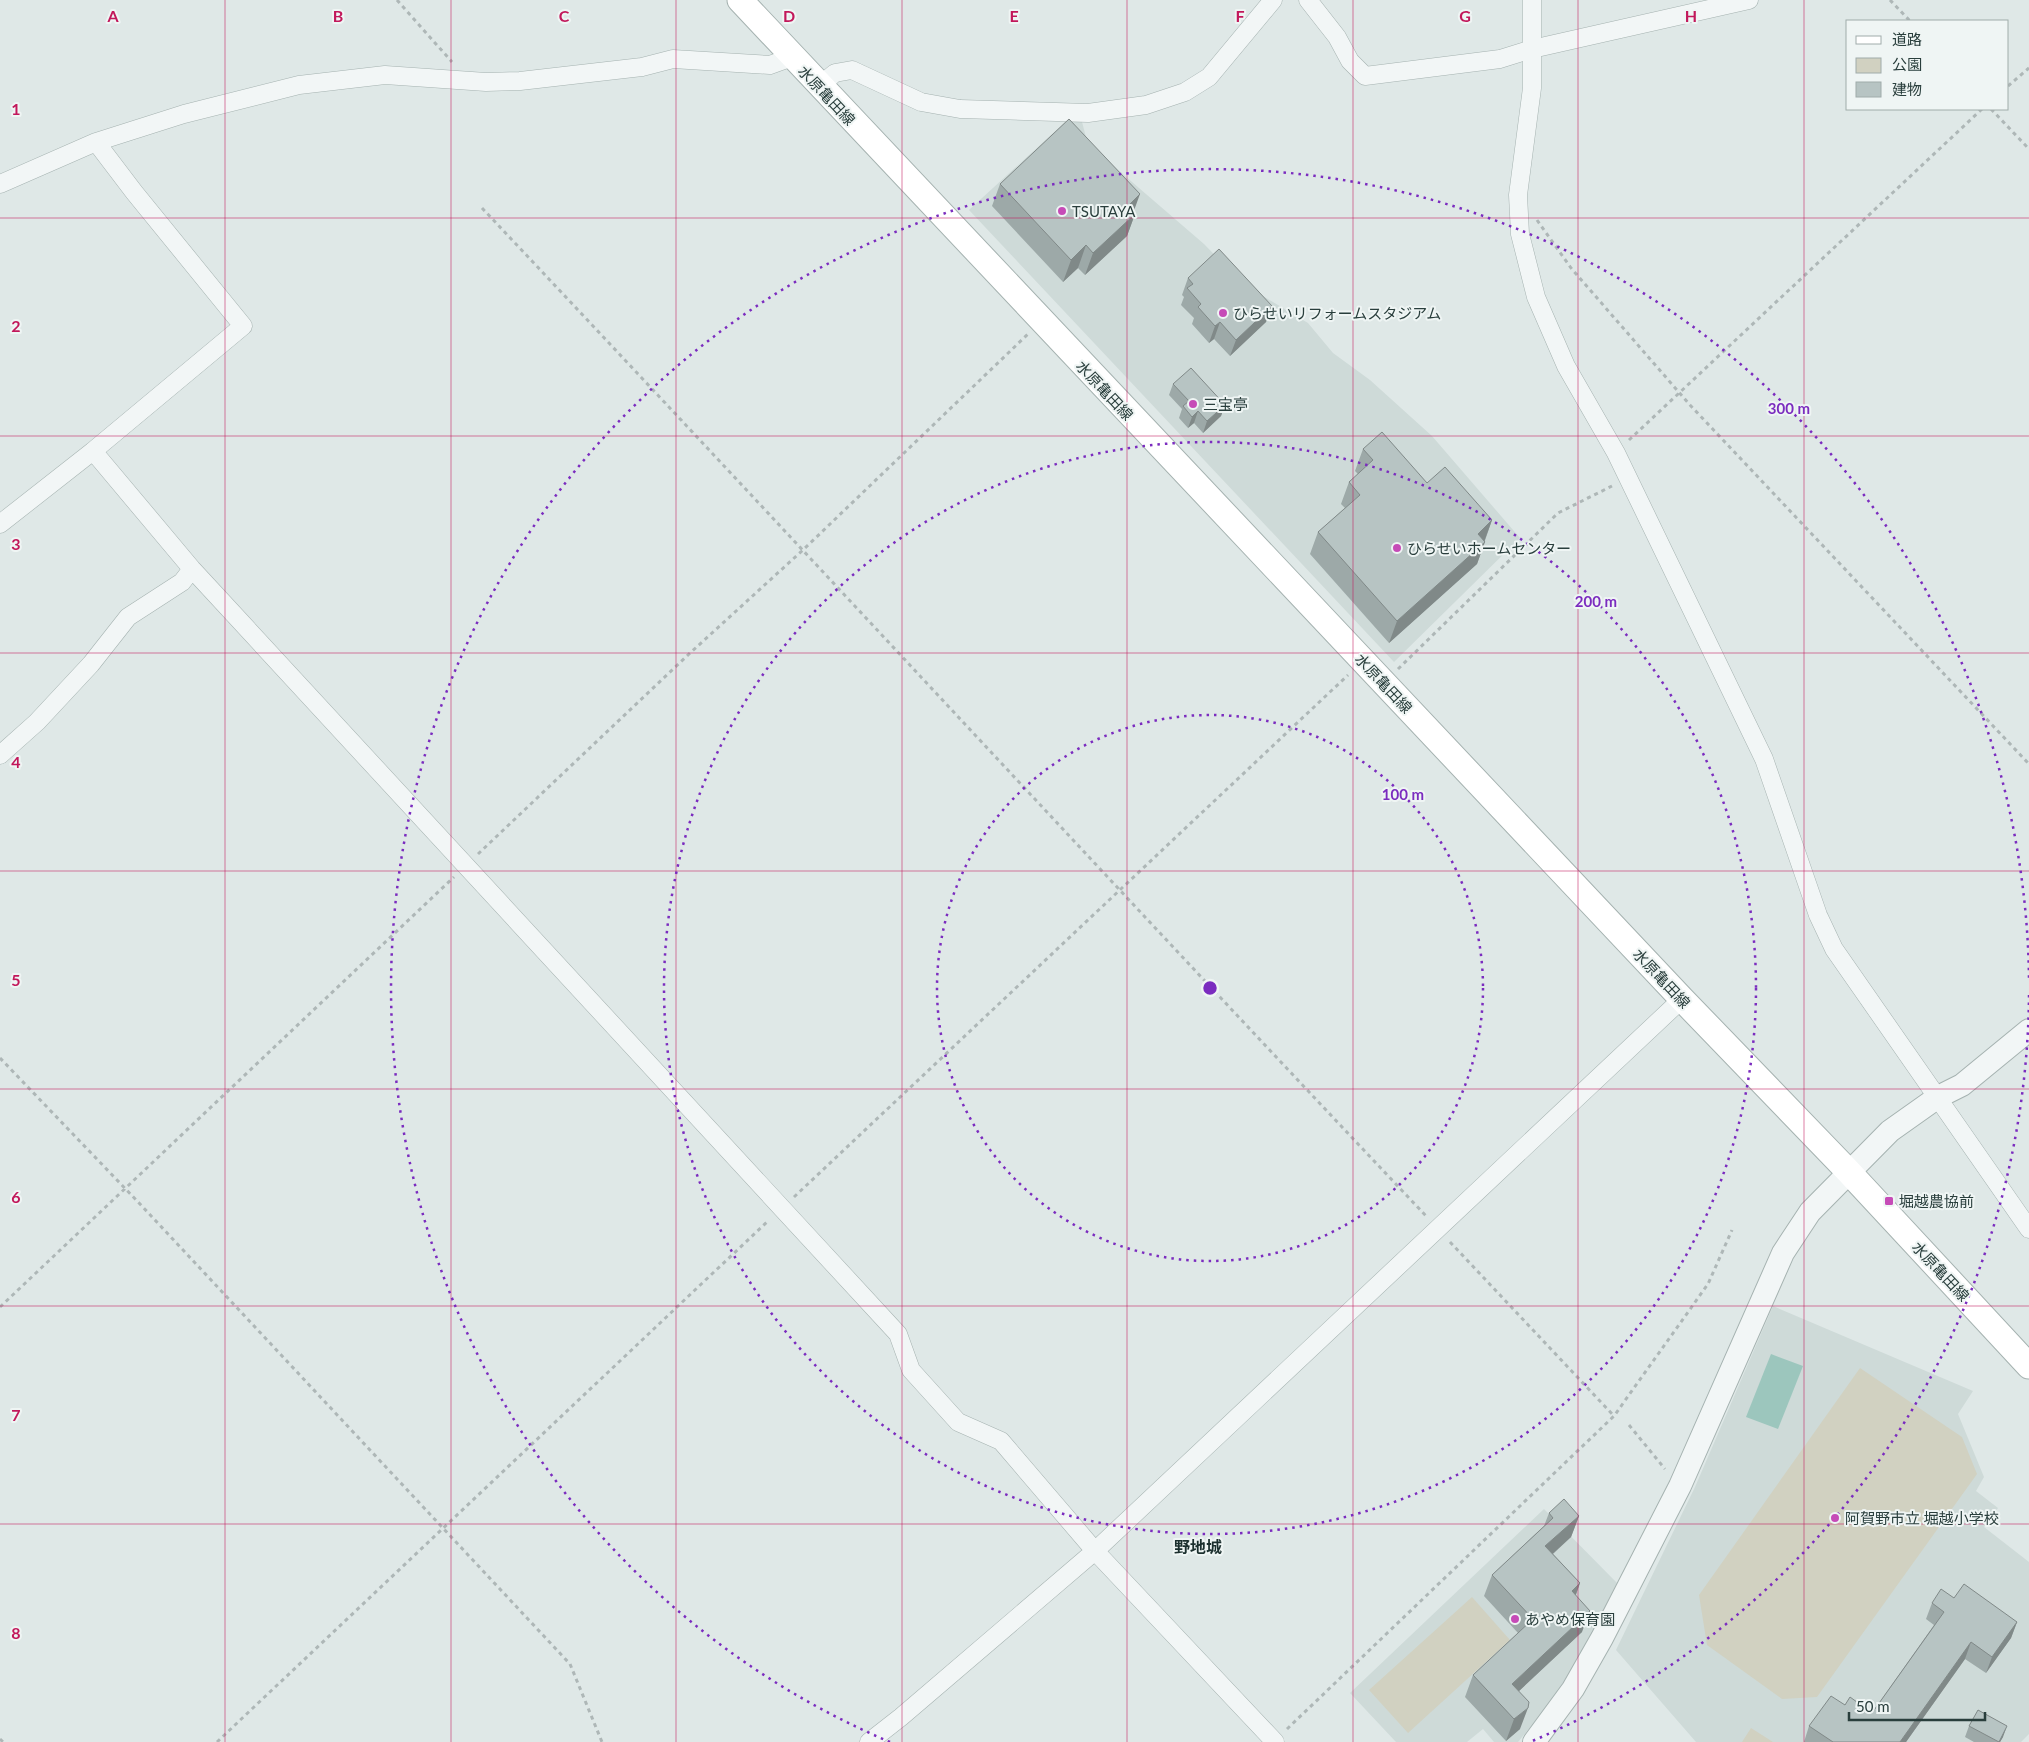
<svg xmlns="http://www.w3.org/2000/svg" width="2029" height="1742" font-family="Lato,'Noto Sans JP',sans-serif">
	<rect width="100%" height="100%" fill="#dfe8e7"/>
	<path fill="#cedad8" d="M 1065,122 L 1082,122 L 1086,137 L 1103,157 L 1204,244 L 1243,284 L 1308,323 L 1333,353 L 1370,380 L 1432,436 L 1520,538 L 1394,662 L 969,210 Z
		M 1773,1306 L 1973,1391 L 1958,1414 L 1984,1477 L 1976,1491 L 1998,1508 L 1984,1527 L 2029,1562 L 2029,1734 L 2021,1742 L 1696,1742 L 1616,1650 L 1695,1487 Z
		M 1544,1509 L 1619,1585 L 1585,1654 L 1551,1702 L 1518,1742 L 1494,1742 L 1483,1729 L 1467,1742 L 1396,1742 L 1350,1693 Z"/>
	<path fill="#d1d1c1" d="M 1860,1368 L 1962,1437 L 1977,1474 L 1817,1697 L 1782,1699 L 1707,1645 L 1699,1595 Z
		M 1472,1597 L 1510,1640 L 1408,1733 L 1369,1690 Z
		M 1751,1728 L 1773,1742 L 1742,1742 Z"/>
	<path fill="#9cc6bd" d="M 1771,1354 L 1803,1366 L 1778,1429 L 1746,1417 Z"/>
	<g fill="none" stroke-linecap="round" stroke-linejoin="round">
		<defs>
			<path id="minor" d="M 1308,0 L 1337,37 L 1350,61 L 1365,76 L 1500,59 L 1532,49 L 1749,0
				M 1532,0 L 1532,88 L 1518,195 L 1520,234 L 1536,297 L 1566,366 L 1616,453 L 1764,759 L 1818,915 L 1834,949 L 2029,1229
				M 819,86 L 835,73 L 852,70 L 921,102 L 960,109 L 1088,113 L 1146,105 L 1185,92 L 1209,77 L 1273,0
				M 0,184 L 96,142 L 184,114 L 299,85 L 385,75 L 486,82 L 520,81 L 642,67 L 673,59 L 770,65 L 792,57
				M 93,451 L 192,569 L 898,1334 L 911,1370 L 958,1422 L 1001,1441 L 1095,1551 L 1275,1742
				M 0,524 L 93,451 L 243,326 L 134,192 L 96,142
				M 0,755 L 37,722 L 91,664 L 128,617 L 182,582 L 192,569
				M 869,1742 L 901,1717 L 1095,1551 L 1682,999"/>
			<path id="tertiary" d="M 1534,1742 L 1573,1689 L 1602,1638 L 1680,1486 L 1783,1253 L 1810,1212 L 1890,1131 L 1938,1097 L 1962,1085 L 2029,1030"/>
			<path id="secondary" d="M 740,0 L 1682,999 L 1848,1171 L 2029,1366"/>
		</defs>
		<use href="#minor" stroke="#a5b2b0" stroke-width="19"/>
		<use href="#tertiary" stroke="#a5b2b0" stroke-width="24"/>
		<use href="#secondary" stroke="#a5b2b0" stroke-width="27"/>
		<path stroke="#aeb7b7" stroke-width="3" stroke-dasharray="4 4" stroke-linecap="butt" d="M 397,0 L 452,62
			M 1890,0 L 1910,21
			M 2008,86 L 2029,68
			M 1991,109 L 2029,149
			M 482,208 C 798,543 1110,882 1427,1217
			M 1537,220 L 1571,268 L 1690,405 L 2029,764
			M 1629,440 L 1982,109
			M 1398,669 L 1558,513 L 1612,486
			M 478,854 L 689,654 L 804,549 L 1028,334
			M 0,1058 L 140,1204 L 570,1664 L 602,1742
			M 794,1197 L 1348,675
			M 1450,1242 L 1614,1416
			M 0,1307 L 454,877
			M 1629,1425 L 1665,1469
			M 1287,1729 L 1614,1416 L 1708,1284 L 1732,1230
			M 0,1739 L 3,1742
			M 217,1742 L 769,1220"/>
		<use href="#minor" stroke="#f2f6f6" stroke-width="18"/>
		<use href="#tertiary" stroke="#f2f6f6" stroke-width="22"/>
		<use href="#secondary" stroke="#fff" stroke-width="25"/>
	</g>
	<path fill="#9da9a8" d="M 1000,184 L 1134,212 L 1135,214 L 1127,236 L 1085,275 L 1078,268 L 1063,282 L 992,206 Z
		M 1188,278 L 1272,306 L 1266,322 L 1230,356 L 1214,339 L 1209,343 L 1192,324 L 1194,318 L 1181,305 L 1184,297 L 1182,295 Z
		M 1173,384 L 1225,405 L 1221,416 L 1203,433 L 1194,423 L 1188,428 L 1179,418 L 1182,409 L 1169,395 Z
		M 1363,449 L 1427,483 L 1492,520 L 1477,564 L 1389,643 L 1310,554 L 1318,532 L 1345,508 L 1341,504 L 1349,482 L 1358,474 L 1355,471 Z
		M 1549,1513 L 1579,1516 L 1571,1537 L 1553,1554 L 1580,1583 L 1576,1595 L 1582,1632 L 1519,1691 L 1520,1729 L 1506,1741 L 1465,1697 L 1473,1675 L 1518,1633 L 1484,1596 L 1492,1575 L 1544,1526 Z
		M 1954,1598 L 2017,1622 L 2011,1638 L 1986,1673 L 1965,1659 L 1906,1742 L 1804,1742 L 1809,1726 L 1845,1705 L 1872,1713 L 1934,1625 L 1926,1619 L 1932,1603 Z
		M 1969,1726 L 2003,1737 L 2000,1742 L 1974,1742 L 1965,1737 Z"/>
	<path fill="#808988" d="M 1140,194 L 1132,216 L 1128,206 Z
		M 1135,214 L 1127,236 L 1085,275 L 1093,253 Z
		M 1086,245 L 1078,268 L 1063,282 L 1071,260 Z
		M 1272,306 L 1266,322 L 1230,356 L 1236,340 Z
		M 1220,322 L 1214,339 L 1209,343 L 1215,326 Z
		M 1225,405 L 1221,416 L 1203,433 L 1207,421 Z
		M 1198,411 L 1194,423 L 1188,428 L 1192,417 Z
		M 1492,520 L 1484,542 L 1478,534 Z
		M 1485,542 L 1477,564 L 1389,643 L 1397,621 Z
		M 1579,1516 L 1571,1537 L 1537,1568 L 1545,1546 Z
		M 1580,1583 L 1572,1605 L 1572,1591 Z
		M 1590,1611 L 1582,1632 L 1504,1705 L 1512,1684 Z
		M 2017,1622 L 2011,1638 L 1986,1673 L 1992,1657 Z
		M 1971,1642 L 1965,1659 L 1906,1742 L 1900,1742 Z
		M 1528,1708 L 1520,1729 L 1506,1741 L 1514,1719 Z
		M 2007,1726 L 2003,1737 L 2000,1742 L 1998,1742 Z"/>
	<path fill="#b7c4c3" stroke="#808988" d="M 1069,119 L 1140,194 L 1128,206 L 1135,214 L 1093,253 L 1086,245 L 1071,260 L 1000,184 Z
		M 1219,249 L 1272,306 L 1236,340 L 1220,322 L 1215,326 L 1198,307 L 1201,304 L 1187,288 L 1193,284 L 1188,278 Z
		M 1191,368 L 1225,405 L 1207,421 L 1198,411 L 1192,417 L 1183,406 L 1189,401 L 1173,384 Z
		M 1382,432 L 1427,483 L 1445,467 L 1492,520 L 1478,534 L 1485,542 L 1397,621 L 1318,532 L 1360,495 L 1349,482 L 1373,460 L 1363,449 Z
		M 1564,1499 L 1579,1516 L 1545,1546 L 1580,1583 L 1572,1591 L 1590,1611 L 1512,1684 L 1529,1702 L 1528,1708 L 1514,1719 L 1473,1675 L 1533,1619 L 1492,1575 L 1553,1518 L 1549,1513 Z
		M 1964,1584 L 2017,1622 L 1992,1657 L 1971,1642 L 1900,1742 L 1833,1742 L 1809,1726 L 1831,1696 L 1845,1705 L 1850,1697 L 1872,1713 L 1944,1612 L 1932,1603 L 1941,1589 L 1954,1598 Z
		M 1978,1710 L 2007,1726 L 1999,1742 L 1969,1726 Z"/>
	<path fill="none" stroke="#c2185b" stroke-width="1" stroke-opacity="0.55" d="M 225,0 L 225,1742M 451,0 L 451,1742M 676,0 L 676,1742M 902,0 L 902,1742M 1127,0 L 1127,1742M 1353,0 L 1353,1742M 1578,0 L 1578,1742M 1804,0 L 1804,1742M 0,218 L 2029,218M 0,436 L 2029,436M 0,653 L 2029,653M 0,871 L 2029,871M 0,1089 L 2029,1089M 0,1306 L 2029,1306M 0,1524 L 2029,1524"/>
	<g fill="none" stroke="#7b2cbf" stroke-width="2.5" stroke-dasharray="2.5 5">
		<circle cx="1210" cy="988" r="273"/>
		<circle cx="1210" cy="988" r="546"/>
		<path d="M2029 995A819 819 0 0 1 1530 1742M890 1742A819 819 0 1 1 2029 981"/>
	</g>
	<g fill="#c64bb7" stroke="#eff5f4" stroke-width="2">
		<circle cx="1062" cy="211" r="5"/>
		<circle cx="1223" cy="313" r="5"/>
		<circle cx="1193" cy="404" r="5"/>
		<circle cx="1397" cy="548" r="5"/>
		<rect x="1884" y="1196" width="10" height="10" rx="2.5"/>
		<circle cx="1835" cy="1518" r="5"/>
		<circle cx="1515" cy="1619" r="5"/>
	</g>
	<g text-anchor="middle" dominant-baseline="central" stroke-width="4" stroke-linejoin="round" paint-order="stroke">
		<g font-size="15" fill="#293e3c" stroke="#eff5f4">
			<text transform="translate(827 95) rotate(47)">水原亀田線</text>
			<text transform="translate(1105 390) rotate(47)">水原亀田線</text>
			<text transform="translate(1384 683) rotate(47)">水原亀田線</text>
			<text transform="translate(1662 978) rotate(47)">水原亀田線</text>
			<text transform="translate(1941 1271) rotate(47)">水原亀田線</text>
		</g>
		<g font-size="15" fill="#293e3c" stroke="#eff5f4" text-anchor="start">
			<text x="1072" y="211">TSUTAYA</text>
			<text x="1233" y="313">ひらせいリフォームスタジアム</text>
			<text x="1203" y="404">三宝亭</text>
			<text x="1407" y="548">ひらせいホームセンター</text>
			<text x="1899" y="1201">堀越農協前</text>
			<text x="1845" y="1518">阿賀野市立 堀越小学校</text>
			<text x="1525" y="1619">あやめ保育園</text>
		</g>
		<g font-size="16" font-weight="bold" fill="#1b2f2e" stroke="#eff5f4">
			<text x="1198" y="1546">野地城</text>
		</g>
	</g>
	<g font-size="16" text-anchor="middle" font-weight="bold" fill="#c2185b" stroke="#eff5f4" stroke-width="4" stroke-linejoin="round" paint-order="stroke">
		<text x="113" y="22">A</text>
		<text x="338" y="22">B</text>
		<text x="564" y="22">C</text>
		<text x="789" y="22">D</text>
		<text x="1014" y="22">E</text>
		<text x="1240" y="22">F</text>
		<text x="1465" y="22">G</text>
		<text x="1691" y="22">H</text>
		<text x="16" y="115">1</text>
		<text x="16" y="332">2</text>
		<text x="16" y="550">3</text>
		<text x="16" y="768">4</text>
		<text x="16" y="986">5</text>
		<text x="16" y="1203">6</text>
		<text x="16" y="1421">7</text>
		<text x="16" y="1639">8</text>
	</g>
	<circle cx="1210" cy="988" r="8" fill="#7b2cbf" stroke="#eff5f4" stroke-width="2.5"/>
	<g font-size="15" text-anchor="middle" font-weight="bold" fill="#7b2cbf" stroke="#eff5f4" stroke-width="4" stroke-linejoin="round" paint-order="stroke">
		<text x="1789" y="414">300 m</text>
		<text x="1596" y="607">200 m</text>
		<text x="1403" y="800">100 m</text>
	</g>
	<rect x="1846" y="20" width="162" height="90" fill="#eff5f4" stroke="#a0acaa"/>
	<rect x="1856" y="36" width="25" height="8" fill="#ffffff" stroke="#a0acaa"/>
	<text x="1892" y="45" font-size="15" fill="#293e3c">道路</text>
	<rect x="1856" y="58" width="25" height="15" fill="#d1d1c1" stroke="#a0acaa"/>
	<text x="1892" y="70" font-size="15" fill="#293e3c">公園</text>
	<rect x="1856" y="82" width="25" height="15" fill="#b7c4c3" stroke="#a0acaa"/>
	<text x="1892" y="95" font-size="15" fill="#293e3c">建物</text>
	<path d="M1849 1712v8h136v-8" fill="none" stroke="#293e3c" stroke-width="2.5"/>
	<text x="1856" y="1712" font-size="15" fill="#293e3c" stroke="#eff5f4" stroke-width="4" paint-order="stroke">50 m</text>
</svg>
